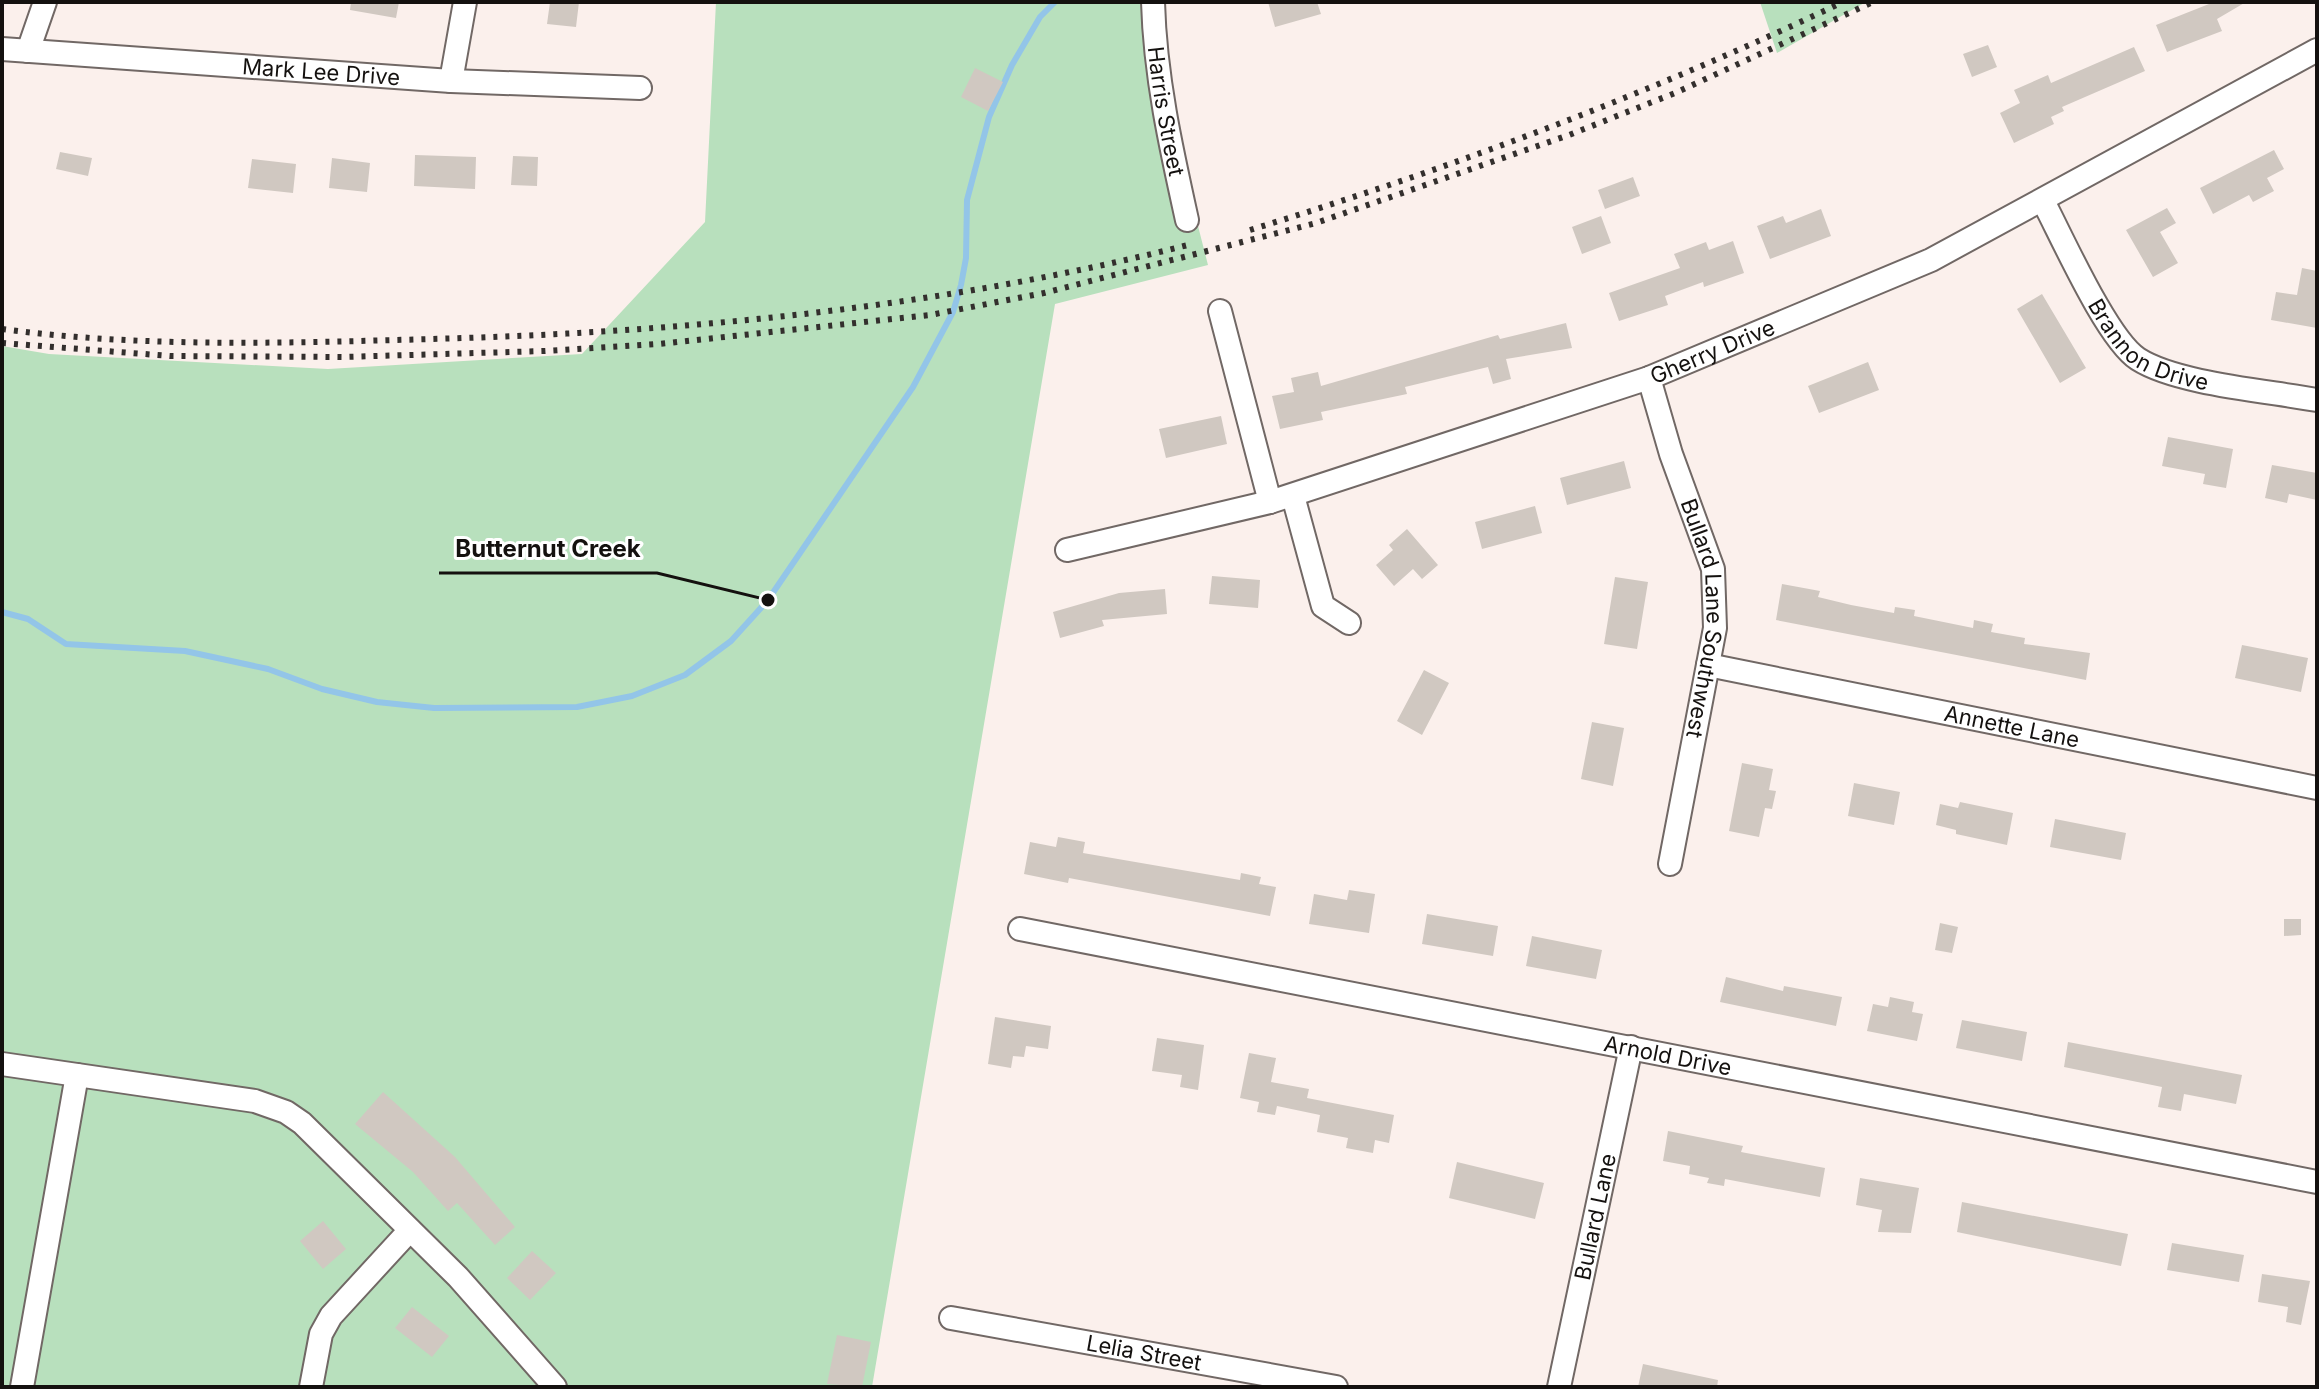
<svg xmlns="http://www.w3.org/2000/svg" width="2319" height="1389" font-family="Inter,sans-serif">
	<rect width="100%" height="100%" fill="#fbf0ec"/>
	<path fill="#b8e0bd" d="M 716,2 L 1162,2 L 1166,101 L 1208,265 L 1055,304 L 872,1387 L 2,1387 L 2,346 L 49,354 L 328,369 L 582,354 L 705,222 Z
		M 1760,2 L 1866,2 L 1777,53 Z"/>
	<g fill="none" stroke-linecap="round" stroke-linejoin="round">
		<path stroke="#93c5e8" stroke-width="6" d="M 2,612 L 28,619 L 66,644 L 185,651 L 268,669 L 322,689 L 377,702 L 434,708 L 577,707 L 632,696 L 685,675 L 731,641 L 768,600 L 913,387 L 953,312 L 961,285 L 966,258 L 967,200 L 989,117 L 1012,65 L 1040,17 L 1055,2"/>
	</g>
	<path fill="#d0c8c1" d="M 351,2 L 399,2 L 396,18 L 350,10 Z
		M 550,2 L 579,2 L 576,27 L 547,24 Z
		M 1268,2 L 1317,2 L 1321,14 L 1275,27 Z
		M 2214,2 L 2246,2 L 2217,19 L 2222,31 L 2167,52 L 2156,25 Z
		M 1988,45 L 1997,67 L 1972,77 L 1963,54 Z
		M 2134,47 L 2145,71 L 2062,107 L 2064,111 L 2051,117 L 2054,124 L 2014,143 L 2000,113 L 2020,103 L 2014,90 L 2048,75 L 2051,83 Z
		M 975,68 L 1003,82 L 988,111 L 961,97 Z
		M 2274,150 L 2284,169 L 2267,178 L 2274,191 L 2253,202 L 2249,195 L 2213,214 L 2200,188 Z
		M 60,152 L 92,158 L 88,176 L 56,169 Z
		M 415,155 L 476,157 L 475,189 L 414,186 Z
		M 513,156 L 538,157 L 537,186 L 511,185 Z
		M 332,158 L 370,163 L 367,192 L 329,188 Z
		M 252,159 L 296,164 L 293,193 L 248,188 Z
		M 1633,177 L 1640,196 L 1605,209 L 1598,190 Z
		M 2167,208 L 2176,223 L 2160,232 L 2178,263 L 2153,277 L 2126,230 Z
		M 1821,209 L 1831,236 L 1770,259 L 1757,226 L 1783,216 L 1786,223 Z
		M 1601,216 L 1611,243 L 1582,254 L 1572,227 Z
		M 1733,241 L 1744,273 L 1704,287 L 1703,282 L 1665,296 L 1668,305 L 1619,321 L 1609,293 L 1680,268 L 1674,254 L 1706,242 L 1709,250 Z
		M 2302,268 L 2317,271 L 2317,328 L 2271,320 L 2276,292 L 2297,295 Z
		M 2042,294 L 2086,368 L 2060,383 L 2017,309 Z
		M 1566,323 L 1572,348 L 1506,359 L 1511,379 L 1493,384 L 1488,367 L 1405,387 L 1407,394 L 1321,412 L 1323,420 L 1280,429 L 1272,396 L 1294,392 L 1291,378 L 1318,372 L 1321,386 L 1498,335 L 1500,339 Z
		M 1868,362 L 1879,390 L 1819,413 L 1808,386 Z
		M 1221,416 L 1227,444 L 1166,458 L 1159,429 Z
		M 2168,437 L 2233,449 L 2226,488 L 2203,484 L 2205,474 L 2162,466 Z
		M 1624,461 L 1631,488 L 1567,505 L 1560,478 Z
		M 2272,465 L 2317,473 L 2317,500 L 2289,494 L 2287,503 L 2265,498 Z
		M 1535,506 L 1542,533 L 1482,549 L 1475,522 Z
		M 1407,529 L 1438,565 L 1422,579 L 1413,569 L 1394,586 L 1376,565 L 1393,550 L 1389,545 Z
		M 1212,576 L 1260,580 L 1258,608 L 1209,604 Z
		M 1615,577 L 1648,582 L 1637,649 L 1604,644 Z
		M 1782,584 L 1820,591 L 1818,597 L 1851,605 L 1894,613 L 1895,607 L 1915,610 L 1914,616 L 1973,628 L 1974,620 L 1993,624 L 1991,632 L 2025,638 L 2024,644 L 2090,653 L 2086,680 L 1776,620 Z
		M 1165,589 L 1167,614 L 1102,620 L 1104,626 L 1060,638 L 1053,612 L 1119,593 Z
		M 2242,645 L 2308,658 L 2301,692 L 2235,678 Z
		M 1424,670 L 1449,683 L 1422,735 L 1397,721 Z
		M 1592,722 L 1624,728 L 1613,786 L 1581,779 Z
		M 1742,763 L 1773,769 L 1769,790 L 1776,791 L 1772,809 L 1765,808 L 1759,837 L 1729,831 Z
		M 1854,783 L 1900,792 L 1894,825 L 1848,816 Z
		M 1960,802 L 2013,813 L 2007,845 L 1956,834 L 1956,830 L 1936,825 L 1940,804 L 1958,808 Z
		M 2055,819 L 2126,833 L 2121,860 L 2050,847 Z
		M 1058,837 L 1085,842 L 1083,853 L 1240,880 L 1241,873 L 1261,877 L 1259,884 L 1276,887 L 1270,916 L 1069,878 L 1068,883 L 1024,874 L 1030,842 L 1056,847 Z
		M 1349,890 L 1375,894 L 1369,933 L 1309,924 L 1314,894 L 1347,900 Z
		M 1427,914 L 1498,926 L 1493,956 L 1422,944 Z
		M 2284,919 L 2301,919 L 2301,935 L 2284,936 Z
		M 1940,923 L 1958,927 L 1952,953 L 1935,950 Z
		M 1532,936 L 1602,950 L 1596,979 L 1526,966 Z
		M 1726,977 L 1783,991 L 1784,986 L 1842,997 L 1836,1026 L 1720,1002 Z
		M 1890,997 L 1914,1002 L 1912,1012 L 1923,1014 L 1917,1041 L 1867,1031 L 1873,1004 L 1888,1007 Z
		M 995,1017 L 1051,1026 L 1048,1049 L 1026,1046 L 1024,1057 L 1013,1056 L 1011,1068 L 988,1064 Z
		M 1962,1020 L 2027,1032 L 2022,1061 L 1956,1048 Z
		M 1157,1038 L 1204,1045 L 1198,1090 L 1180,1087 L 1182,1075 L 1152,1071 Z
		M 2068,1042 L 2242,1075 L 2236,1104 L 2184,1094 L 2181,1111 L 2158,1107 L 2162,1087 L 2064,1067 Z
		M 1249,1053 L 1276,1058 L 1271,1082 L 1309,1089 L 1307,1098 L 1394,1115 L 1389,1143 L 1375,1140 L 1373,1153 L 1346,1148 L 1348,1138 L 1317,1132 L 1320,1115 L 1277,1106 L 1275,1115 L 1257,1112 L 1259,1102 L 1240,1098 Z
		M 383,1092 L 455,1157 L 515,1227 L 495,1245 L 457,1203 L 448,1211 L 413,1172 L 355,1124 Z
		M 1668,1131 L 1743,1146 L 1741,1152 L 1825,1168 L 1820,1197 L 1725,1179 L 1724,1186 L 1707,1183 L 1709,1178 L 1689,1174 L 1690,1166 L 1663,1161 Z
		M 1457,1162 L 1544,1183 L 1535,1219 L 1449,1198 Z
		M 1860,1178 L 1919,1188 L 1911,1233 L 1878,1232 L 1882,1210 L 1856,1205 Z
		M 1962,1202 L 2128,1234 L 2121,1266 L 1957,1232 Z
		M 323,1221 L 346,1249 L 323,1269 L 300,1241 Z
		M 2172,1243 L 2244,1255 L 2239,1282 L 2167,1270 Z
		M 532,1251 L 556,1273 L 530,1300 L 507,1278 Z
		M 2262,1274 L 2310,1281 L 2301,1325 L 2286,1322 L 2288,1307 L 2258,1302 Z
		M 412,1307 L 449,1336 L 432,1357 L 395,1328 Z
		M 837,1335 L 871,1342 L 862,1387 L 827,1384 Z
		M 1643,1364 L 1718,1380 L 1717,1387 L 1638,1387 Z"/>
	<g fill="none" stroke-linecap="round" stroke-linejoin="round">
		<defs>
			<g id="minor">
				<path id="s1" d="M 1153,2 C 1155,76 1171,148 1187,220"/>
				<path id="s2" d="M 2,49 L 451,81 L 640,88"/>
				<path d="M 28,51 L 45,2"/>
				<path d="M 451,81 L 465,2"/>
				<path id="s3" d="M 2043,201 C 2062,237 2107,339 2138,359 C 2177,384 2269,391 2317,400"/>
				<path d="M 1220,311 L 1270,502"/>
				<path id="s4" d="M 1649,378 L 1671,454 L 1713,569 L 1715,628 L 1670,864"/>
				<path d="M 1293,496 L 1323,606 L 1349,623"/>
				<path id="s5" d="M 1067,550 L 1270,502 L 1649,378 L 1931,260 L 2317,50"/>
				<path id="s6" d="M 1708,665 L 2317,788"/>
				<path id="s7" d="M 1020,929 L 2317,1182"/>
				<path d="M 2,1064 L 255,1101 L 286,1112 L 302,1123 L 458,1277 L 555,1387"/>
				<path id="s8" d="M 951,1318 L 1336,1387"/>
				<path d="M 22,1387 L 77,1075"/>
				<path d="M 311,1387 L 321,1334 L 331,1316 L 410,1230"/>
				<path id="s9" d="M 1559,1387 L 1631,1047"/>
			</g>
		</defs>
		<use href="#minor" stroke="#716865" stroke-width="26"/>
		<use href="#minor" stroke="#fff" stroke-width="22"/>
		<path stroke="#332f2d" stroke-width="6" stroke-dasharray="4 8" stroke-linecap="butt" d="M 1250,230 C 1452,168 1652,93 1843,2
			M 2,329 C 144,348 288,343 432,339 C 687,332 939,308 1188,245
			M 2,343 L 170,356 L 342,357 L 544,351 L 659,344 L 930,315 L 1044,293 L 1316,223 L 1569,135 L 1675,93 L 1873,2"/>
	</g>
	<g text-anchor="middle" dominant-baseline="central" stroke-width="6" stroke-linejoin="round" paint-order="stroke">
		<g font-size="22" fill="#14110f" stroke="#fff">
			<text stroke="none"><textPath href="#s2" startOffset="320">Mark Lee Drive</textPath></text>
			<text stroke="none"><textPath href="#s1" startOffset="110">Harris Street</textPath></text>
			<text stroke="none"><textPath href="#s3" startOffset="186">Brannon Drive</textPath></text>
			<text stroke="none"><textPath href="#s5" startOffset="676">Gherry Drive</textPath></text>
			<text stroke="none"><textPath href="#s4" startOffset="250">Bullard Lane Southwest</textPath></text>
			<text stroke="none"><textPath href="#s6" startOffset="310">Annette Lane</textPath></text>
			<text stroke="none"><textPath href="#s7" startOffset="660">Arnold Drive</textPath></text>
			<text stroke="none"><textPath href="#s9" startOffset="174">Bullard Lane</textPath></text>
			<text stroke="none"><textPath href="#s8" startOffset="196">Lelia Street</textPath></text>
		</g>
	</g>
	<path fill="none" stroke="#14110f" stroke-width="3" d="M768 600L657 573H439"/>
	<circle fill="#14110f" stroke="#fff" stroke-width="3" cx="768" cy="600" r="8"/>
	<g font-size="24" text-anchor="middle" font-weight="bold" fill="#14110f" stroke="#fff" stroke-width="6" stroke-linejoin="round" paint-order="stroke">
		<text x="548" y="557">Butternut Creek</text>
	</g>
	<rect width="2319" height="1389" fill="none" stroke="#14110f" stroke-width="8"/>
</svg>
